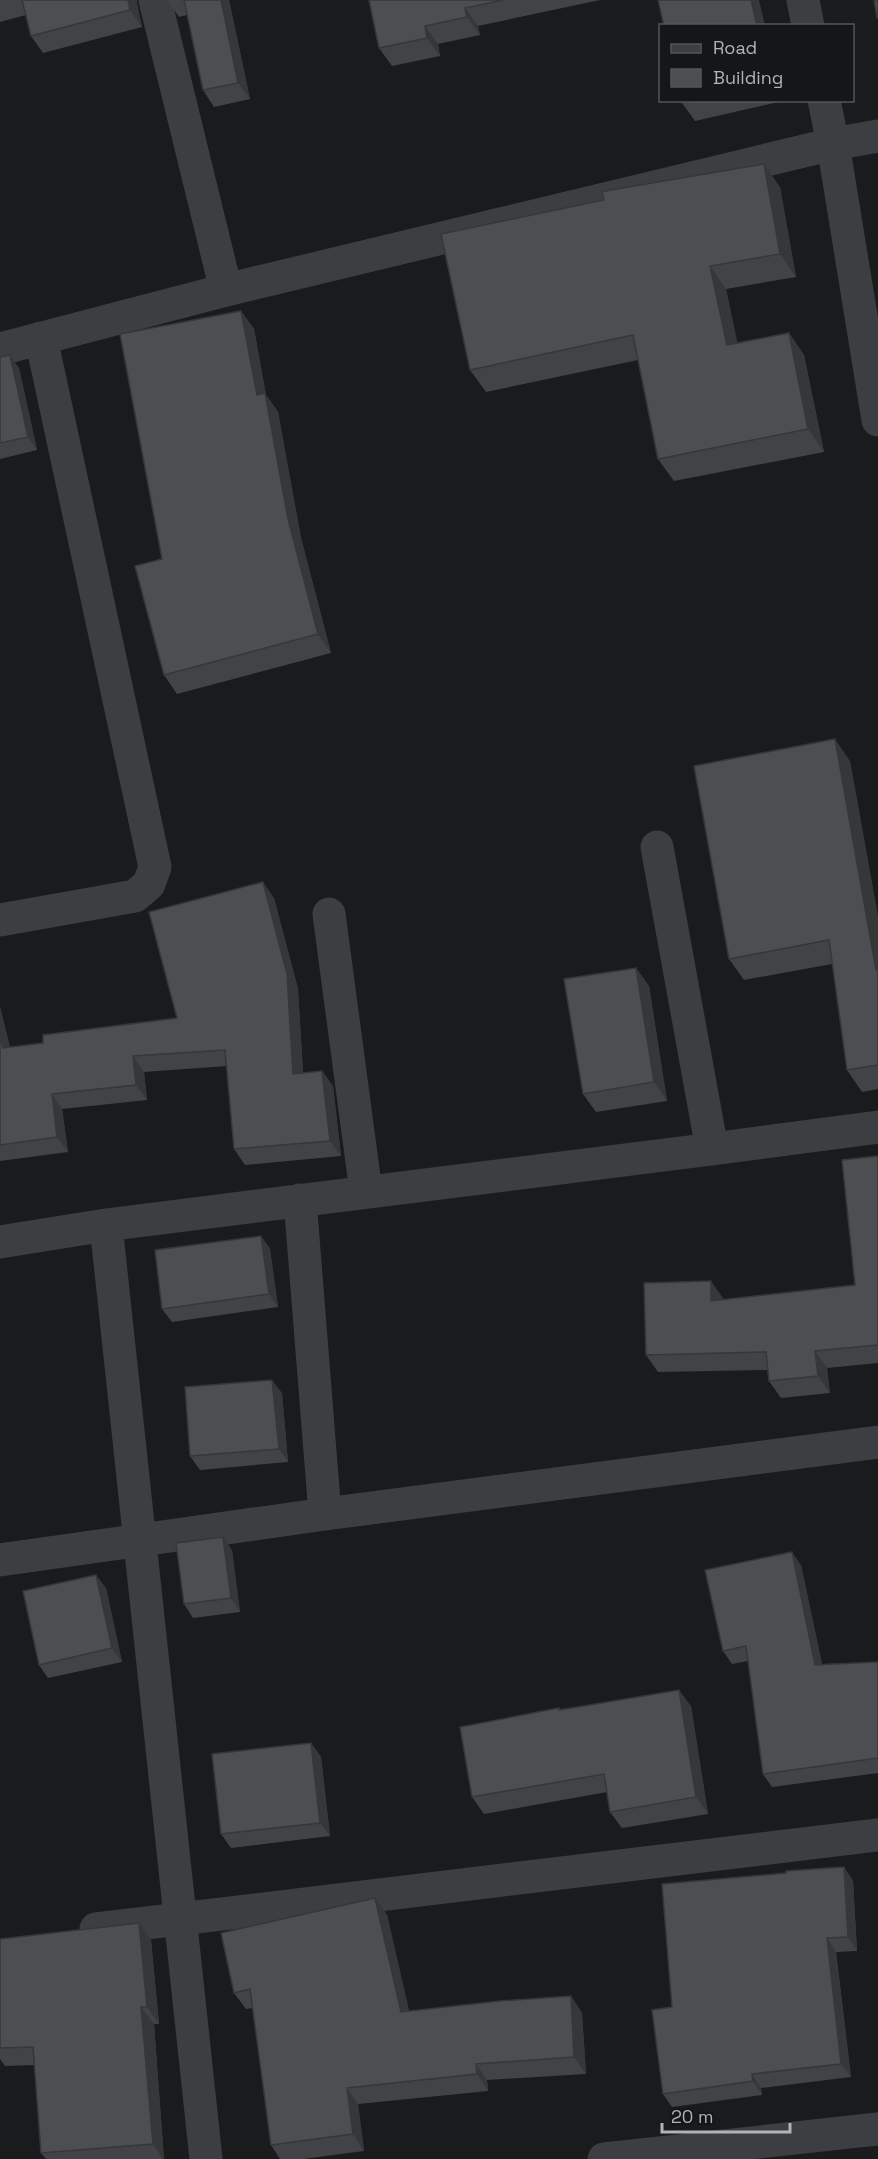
<svg xmlns="http://www.w3.org/2000/svg" width="878" height="2159" font-family="'Space Grotesk',sans-serif">
	<rect width="100%" height="100%" fill="#1a1b1c"/>
	<g fill="none" stroke-linecap="round" stroke-linejoin="round">
		<path stroke="#3c3e41" stroke-width="33" d="M 155,0 L 226,290
			M 803,0 L 808,26
			M 824,100 L 833,144 L 878,420
			M 0,349 L 226,290 L 833,144 L 878,136
			M 657,847 L 712,1149
			M 329,914 L 366,1192
			M 0,920 L 135,896 L 149,884 L 155,867 L 41,338
			M 300,1200 L 325,1514
			M 106,1225 L 206,2159
			M 0,1242 L 106,1225 L 712,1149 L 878,1127
			M 0,1560 L 325,1514 L 878,1442
			M 96,1929 L 878,1835
			M 604,2159 L 878,2129"/>
	</g>
	<path fill="#424346" d="M 0,0 L 137,0 L 137,4 L 142,27 L 43,53 L 31,36 L 26,15 L 0,22 Z
		M 167,0 L 229,0 L 250,99 L 214,107 L 203,90 L 187,15 L 179,17 Z
		M 369,0 L 600,0 L 478,26 L 480,35 L 438,44 L 440,56 L 392,66 L 379,48 Z
		M 682,100 L 783,100 L 783,101 L 695,121 L 682,103 Z
		M 780,187 L 796,277 L 726,289 L 737,343 L 789,333 L 804,355 L 824,452 L 674,481 L 658,459 L 638,360 L 486,392 L 470,370 L 604,200 Z
		M 241,311 L 254,329 L 266,395 L 278,412 L 301,538 L 331,653 L 177,694 L 164,675 L 162,559 Z
		M 0,357 L 19,368 L 37,450 L 0,459 Z
		M 850,761 L 878,917 L 878,1089 L 862,1092 L 847,1070 L 832,964 L 744,980 L 729,959 Z
		M 274,898 L 298,989 L 303,1073 L 322,1071 L 333,1086 L 341,1156 L 245,1165 L 234,1149 L 227,1066 L 144,1072 L 147,1100 L 62,1109 L 68,1152 L 0,1161 L 0,1007 L 10,1047 L 43,1043 L 177,1018 Z
		M 636,968 L 649,986 L 667,1101 L 596,1112 L 583,1094 Z
		M 878,1156 L 878,1363 L 827,1368 L 830,1393 L 781,1398 L 769,1381 L 768,1370 L 658,1372 L 646,1355 L 723,1298 L 723,1300 L 855,1285 Z
		M 261,1236 L 270,1249 L 278,1307 L 172,1322 L 162,1309 Z
		M 282,1393 L 288,1462 L 200,1470 L 190,1456 Z
		M 232,1550 L 240,1612 L 193,1618 L 184,1604 Z
		M 801,1565 L 822,1664 L 878,1662 L 878,1773 L 772,1787 L 763,1774 L 748,1661 L 732,1664 L 723,1651 Z
		M 106,1588 L 122,1662 L 48,1678 L 39,1665 Z
		M 691,1706 L 708,1814 L 622,1828 L 610,1812 L 607,1792 L 484,1814 L 472,1797 L 559,1708 L 560,1710 Z
		M 311,1743 L 321,1757 L 330,1836 L 231,1848 L 221,1834 Z
		M 844,1867 L 853,1881 L 857,1951 L 836,1952 L 851,2077 L 761,2088 L 762,2095 L 672,2107 L 663,2094 L 672,2007 L 786,1873 Z
		M 375,1898 L 387,1915 L 409,2011 L 571,1996 L 582,2013 L 586,2074 L 487,2080 L 488,2091 L 358,2104 L 364,2151 L 303,2159 L 280,2159 L 271,2145 L 253,2008 L 246,2009 L 234,1993 Z
		M 139,1923 L 151,1940 L 159,2024 L 154,2024 L 164,2159 L 46,2159 L 41,2153 L 34,2065 L 5,2066 L 0,2059 L 0,1939 Z"/>
	<path fill="#363739" d="M 128,0 L 137,0 L 137,4 L 142,27 L 130,10 Z
		M 221,0 L 229,0 L 250,99 L 238,83 Z
		M 751,0 L 759,0 L 765,26 L 757,26 Z
		M 465,8 L 478,26 L 480,35 L 467,17 Z
		M 425,26 L 438,44 L 440,56 L 427,38 Z
		M 764,164 L 780,187 L 796,277 L 780,254 Z
		M 710,266 L 726,289 L 743,368 L 727,345 Z
		M 241,311 L 254,329 L 266,395 L 278,412 L 301,538 L 331,653 L 318,634 L 288,519 L 257,395 Z
		M 789,333 L 804,355 L 824,452 L 808,429 Z
		M 10,355 L 19,368 L 37,450 L 28,437 Z
		M 835,739 L 850,761 L 878,917 L 878,973 L 876,970 Z
		M 263,882 L 274,898 L 298,989 L 304,1089 L 293,1074 Z
		M 636,968 L 649,986 L 667,1101 L 654,1082 Z
		M 0,1007 L 14,1064 L 3,1048 L 0,1035 Z
		M 133,1056 L 144,1072 L 147,1100 L 136,1085 Z
		M 322,1071 L 333,1086 L 341,1156 L 330,1141 Z
		M 52,1094 L 62,1109 L 68,1152 L 57,1137 Z
		M 261,1236 L 270,1249 L 278,1307 L 269,1294 Z
		M 711,1281 L 723,1298 L 723,1318 L 711,1301 Z
		M 815,1351 L 827,1368 L 830,1393 L 818,1376 Z
		M 272,1380 L 282,1393 L 288,1462 L 279,1449 Z
		M 223,1537 L 232,1550 L 240,1612 L 231,1598 Z
		M 792,1552 L 801,1565 L 825,1678 L 815,1665 Z
		M 96,1575 L 106,1588 L 122,1662 L 112,1648 Z
		M 679,1690 L 691,1706 L 708,1814 L 696,1797 Z
		M 311,1743 L 321,1757 L 330,1836 L 320,1823 Z
		M 844,1867 L 853,1881 L 857,1951 L 848,1937 Z
		M 375,1898 L 387,1915 L 413,2028 L 401,2012 Z
		M 139,1923 L 151,1940 L 159,2024 L 147,2007 Z
		M 827,1938 L 836,1952 L 851,2077 L 841,2064 Z
		M 571,1996 L 582,2013 L 586,2074 L 574,2057 Z
		M 141,2007 L 154,2024 L 164,2159 L 163,2159 L 153,2144 Z
		M 476,2064 L 487,2080 L 488,2091 L 477,2074 Z
		M 752,2074 L 761,2088 L 762,2095 L 753,2081 Z
		M 347,2088 L 358,2104 L 364,2151 L 353,2134 Z"/>
	<path fill="#4d4e51" stroke="#363739" stroke-width="1.5" d="M 22,0 L 128,0 L 130,10 L 31,36 Z
		M 184,0 L 221,0 L 238,83 L 203,90 Z
		M 369,0 L 503,0 L 465,8 L 467,17 L 425,26 L 427,38 L 379,48 Z
		M 658,0 L 751,0 L 757,26 L 664,26 Z
		M 874,0 L 878,0 L 878,18 L 877,18 Z
		M 682,100 L 695,100 L 682,103 Z
		M 764,164 L 780,254 L 710,266 L 727,345 L 789,333 L 808,429 L 658,459 L 633,335 L 470,370 L 441,234 L 604,200 L 602,192 L 611,190 Z
		M 241,311 L 257,395 L 265,393 L 288,519 L 318,634 L 164,675 L 135,566 L 162,559 L 120,334 Z
		M 10,355 L 28,437 L 0,443 L 0,357 Z
		M 835,739 L 876,970 L 878,970 L 878,1065 L 847,1070 L 829,940 L 729,959 L 694,766 Z
		M 263,882 L 287,974 L 293,1074 L 322,1071 L 330,1141 L 234,1149 L 225,1050 L 133,1056 L 136,1085 L 52,1094 L 57,1137 L 0,1145 L 0,1035 L 3,1048 L 43,1043 L 43,1035 L 177,1018 L 149,912 Z
		M 636,968 L 654,1082 L 583,1094 L 564,979 Z
		M 878,1156 L 878,1345 L 815,1351 L 818,1376 L 769,1381 L 766,1352 L 646,1355 L 644,1283 L 711,1281 L 711,1301 L 855,1285 L 842,1160 Z
		M 261,1236 L 269,1294 L 162,1309 L 155,1250 Z
		M 272,1380 L 279,1449 L 190,1456 L 185,1387 Z
		M 223,1537 L 231,1598 L 184,1604 L 176,1543 Z
		M 792,1552 L 815,1665 L 878,1662 L 878,1762 L 878,1758 L 763,1774 L 746,1646 L 723,1651 L 705,1570 Z
		M 96,1575 L 112,1648 L 39,1665 L 23,1591 Z
		M 679,1690 L 696,1797 L 610,1812 L 604,1774 L 472,1797 L 460,1727 L 559,1708 L 559,1710 Z
		M 311,1743 L 320,1823 L 221,1834 L 212,1754 Z
		M 844,1867 L 848,1937 L 827,1938 L 841,2064 L 752,2074 L 753,2081 L 663,2094 L 652,2010 L 672,2007 L 662,1884 L 786,1873 L 786,1871 Z
		M 375,1898 L 401,2012 L 500,2001 L 571,1996 L 574,2057 L 476,2064 L 477,2074 L 347,2088 L 353,2134 L 271,2145 L 250,1989 L 234,1993 L 221,1933 Z
		M 139,1923 L 147,2007 L 141,2007 L 153,2144 L 41,2153 L 33,2047 L 0,2048 L 0,1939 Z"/>
	<rect x="659" y="24" width="195" height="78" fill="#151617" stroke="#535558" stroke-width="1.5"/>
	<rect x="671" y="44" width="30" height="9" fill="#3c3e41" stroke="#535558" stroke-width="1.5"/>
	<text x="713" y="54" font-size="18" fill="#afb4ba">Road</text>
	<rect x="671" y="69" width="30" height="18" fill="#4d4e51" stroke="#535558" stroke-width="1.5"/>
	<text x="713" y="84" font-size="18" fill="#afb4ba">Building</text>
	<path d="M662 2123v9h128v-9" fill="none" stroke="#afb4ba" stroke-width="3"/>
	<text x="671" y="2123" font-size="18" fill="#afb4ba" stroke="#151617" stroke-width="4.5" paint-order="stroke">20 m</text>
</svg>
